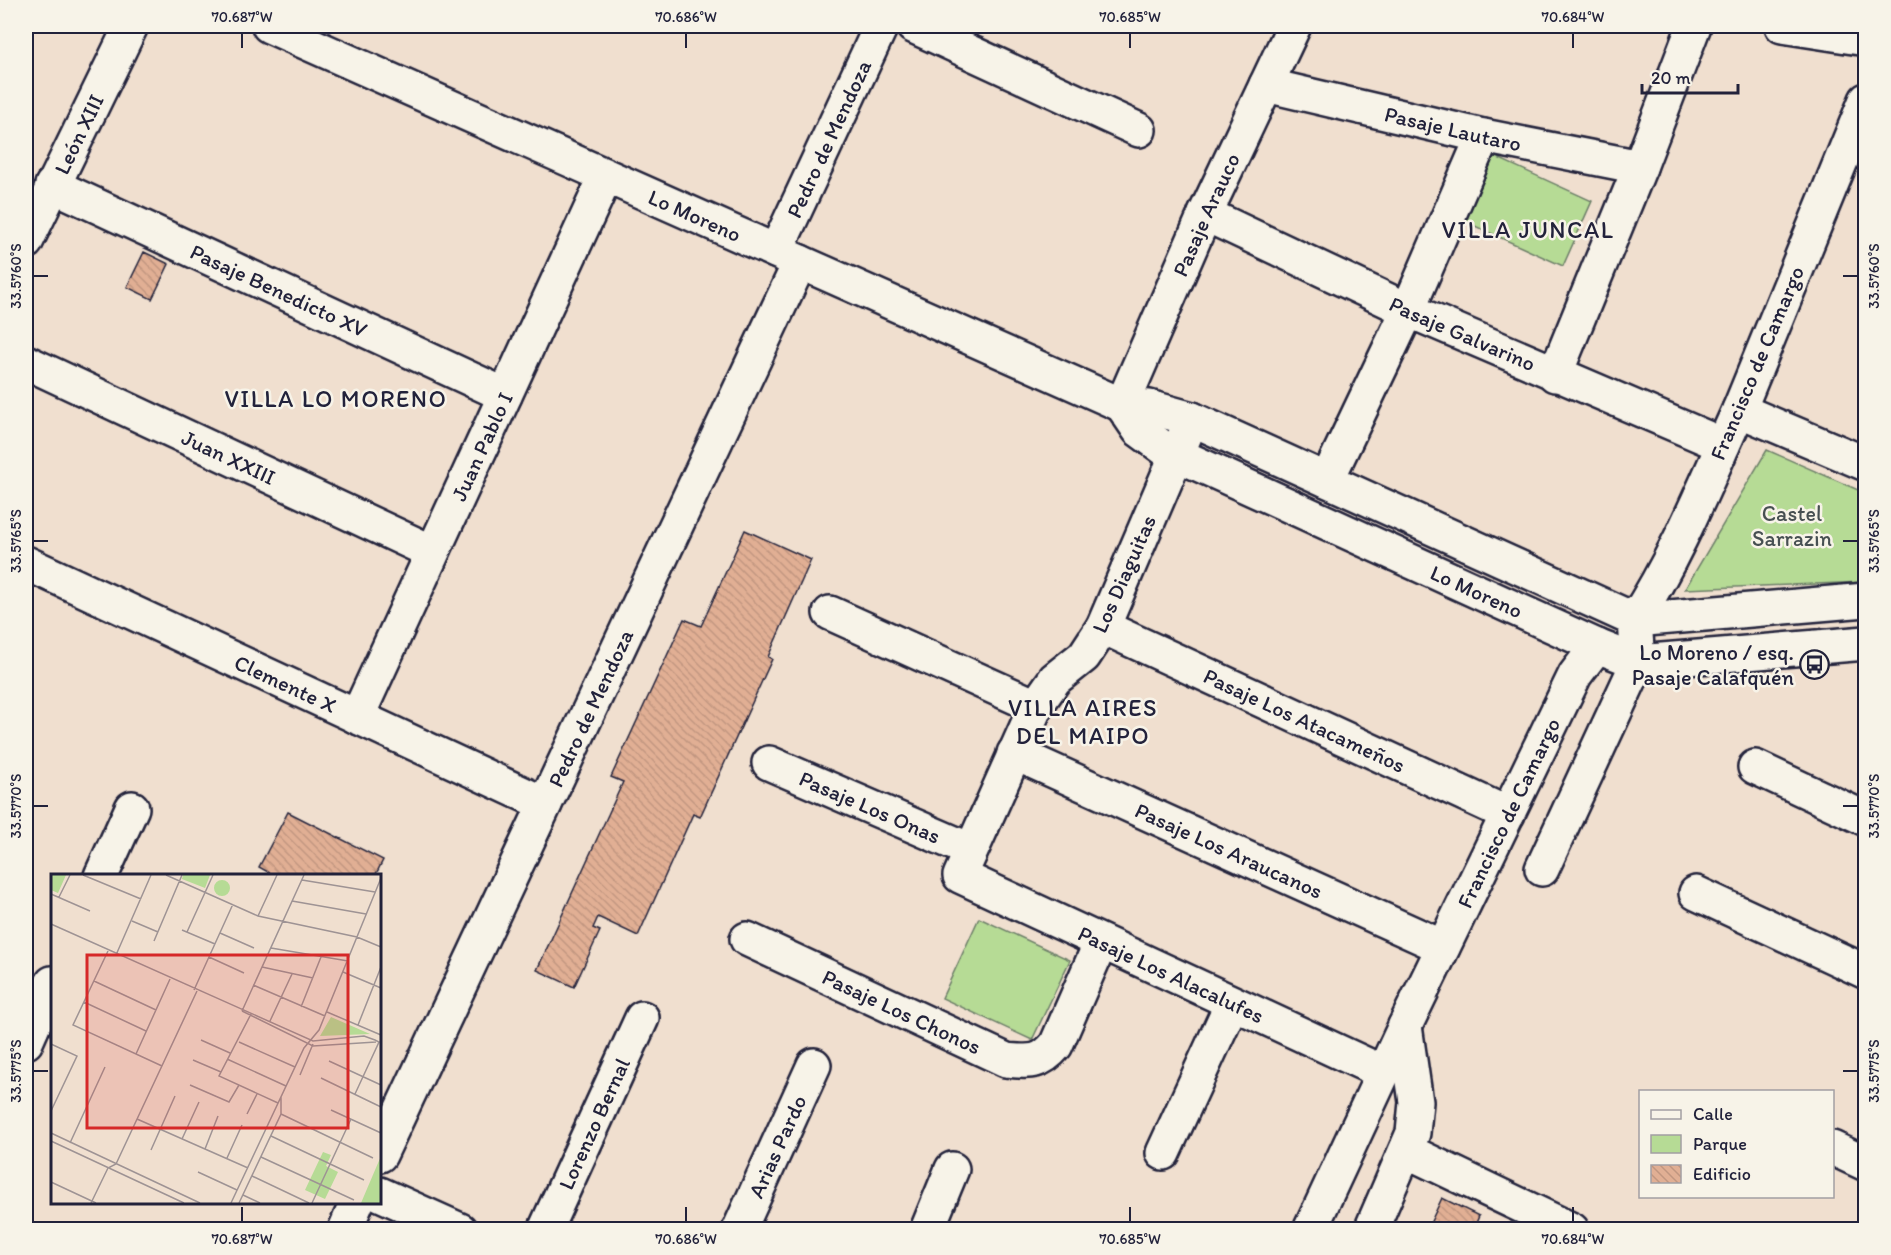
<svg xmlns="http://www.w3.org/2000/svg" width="1891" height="1255" font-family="Itim,sans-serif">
	<defs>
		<pattern id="building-back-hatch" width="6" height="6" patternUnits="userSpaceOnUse" patternTransform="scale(1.5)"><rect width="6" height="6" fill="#e1af94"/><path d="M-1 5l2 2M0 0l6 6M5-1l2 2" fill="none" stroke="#c19680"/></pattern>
	</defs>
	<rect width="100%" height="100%" fill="#f0dfcf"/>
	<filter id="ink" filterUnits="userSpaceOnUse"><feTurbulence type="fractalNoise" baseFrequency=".0167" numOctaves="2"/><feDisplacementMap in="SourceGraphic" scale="12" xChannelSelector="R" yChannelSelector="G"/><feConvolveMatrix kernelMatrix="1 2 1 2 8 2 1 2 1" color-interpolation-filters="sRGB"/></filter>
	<g filter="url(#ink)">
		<path fill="#b6db95" stroke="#6c7e68" stroke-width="1.5" d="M 1487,153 L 1592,201 L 1563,266 L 1457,218 Z
			M 1767,450 L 1865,493 L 1865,582 L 1685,589 Z
			M 979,918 L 1070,960 L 1032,1040 L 942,998 Z"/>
		<path fill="url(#building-back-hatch)" stroke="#22223b" stroke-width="1.5" d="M 144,252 L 169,264 L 152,299 L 127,287 Z
			M 745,530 L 811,560 L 768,657 L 772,659 L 700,817 L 693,814 L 638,936 L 598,917 L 593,928 L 600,931 L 574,987 L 537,970 L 623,782 L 611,777 L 684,619 L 701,626 Z
			M 288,812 L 383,860 L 375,876 L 275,876 L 259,867 Z
			M 1442,1198 L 1479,1216 L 1473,1230 L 1427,1230 Z"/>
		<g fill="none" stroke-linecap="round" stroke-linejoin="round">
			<defs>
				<g id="street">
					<path d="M 913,26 L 1139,130"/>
					<path d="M 1782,26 L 1866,39"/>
					<path id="s1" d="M 1266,85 L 1483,136 L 1640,167"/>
					<path id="s2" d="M 52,185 L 505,395"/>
					<path id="s3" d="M 1205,214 L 1408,310 L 1723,445"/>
					<path id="s4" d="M 26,242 L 131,26"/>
					<path id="s5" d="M 776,251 L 881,26"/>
					<path id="s6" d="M 26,362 L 432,552"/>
					<path d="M 1555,375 L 1640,167 L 1694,26"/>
					<path id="s7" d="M 1122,405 L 1205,214 L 1294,26"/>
					<path d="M 1739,410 L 1866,100"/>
					<path id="s8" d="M 1192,419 L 1103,627 L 1084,656 L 1055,679 L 1036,706 L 960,876 L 1382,1072"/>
					<path d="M 1327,480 L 1408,310 L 1483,136"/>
					<path id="s9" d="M 26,563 L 545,804"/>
					<path d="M 830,613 L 1036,706"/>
					<path d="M 1635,620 L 1866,600"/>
					<path id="s10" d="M 1103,627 L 1508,814"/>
					<path id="s11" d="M 357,717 L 606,176"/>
					<path id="s12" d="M 1014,753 L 1443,947"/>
					<path id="s13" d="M 769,763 L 970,850"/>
					<path d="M 1755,767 L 1866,819"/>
					<path d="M 1542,869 L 1638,662 L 1635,620"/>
					<path d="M 101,876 L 132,808"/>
					<path d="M 1696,893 L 1866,972"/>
					<path id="s14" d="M 747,939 L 1006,1060 C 1030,1062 1040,1064 1056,1045 L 1101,942"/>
					<path d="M 26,1042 L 52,983"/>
					<path d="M 1832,1148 L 1866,1164"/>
					<path d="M 1407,1151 L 1572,1230"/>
					<path d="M 1163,1153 L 1232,1003"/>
					<path id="s15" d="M 380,1155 L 800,262"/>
					<path d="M 380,1194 L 460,1230"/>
					<path d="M 345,1230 L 357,1202"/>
					<path id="s16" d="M 545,1230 L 642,1018"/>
					<path id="s17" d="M 739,1230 L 814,1065"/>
					<path d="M 927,1230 L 952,1169"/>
				</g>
				<g id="secondary">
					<path id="s18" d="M 269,26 L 1122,405 L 1149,407 L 1192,419 L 1635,620 C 1678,553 1706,482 1739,410 L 1866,464"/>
					<path id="s19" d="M 1122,405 L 1139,430 L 1165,449 L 1597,646 L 1638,662 L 1866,643"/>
					<path id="s20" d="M 1310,1230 L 1405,1026 L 1575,675 L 1597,646"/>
					<path d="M 1371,1230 L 1413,1133 L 1416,1102 L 1405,1026"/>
				</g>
			</defs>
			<use href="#street" stroke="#22223b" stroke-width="38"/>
			<use href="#secondary" stroke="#22223b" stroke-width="38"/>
			<use href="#street" stroke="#f7f3e8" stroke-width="33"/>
			<use href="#secondary" stroke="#f7f3e8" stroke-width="33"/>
		</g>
	</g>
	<path fill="none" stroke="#22223b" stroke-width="2" d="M 242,33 L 242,48M 686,33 L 686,48M 1130,33 L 1130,48M 1573,33 L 1573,48M 33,276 L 48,276M 1843,276 L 1858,276M 33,541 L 48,541M 1843,541 L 1858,541M 33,806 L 48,806M 1843,806 L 1858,806M 33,1071 L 48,1071M 1843,1071 L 1858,1071M 242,1207 L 242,1222M 686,1207 L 686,1222M 1130,1207 L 1130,1222M 1573,1207 L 1573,1222"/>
	<defs>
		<symbol id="bus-ring" viewBox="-11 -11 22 22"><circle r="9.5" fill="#f7f3e8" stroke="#22223b" stroke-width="1.5"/><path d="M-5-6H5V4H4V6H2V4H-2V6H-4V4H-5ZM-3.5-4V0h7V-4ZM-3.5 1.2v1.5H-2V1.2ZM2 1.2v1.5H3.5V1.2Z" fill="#22223b"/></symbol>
	</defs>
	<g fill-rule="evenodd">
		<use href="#bus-ring" x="1798" y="648" width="33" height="33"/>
	</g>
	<g text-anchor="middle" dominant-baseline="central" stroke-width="5" stroke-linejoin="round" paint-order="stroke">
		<g font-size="22" fill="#22223b" stroke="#f7f3e8">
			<text stroke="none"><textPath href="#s1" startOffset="192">Pasaje Lautaro</textPath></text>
			<text stroke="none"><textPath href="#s4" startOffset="120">León XIII</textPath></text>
			<text stroke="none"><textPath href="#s5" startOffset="124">Pedro de Mendoza</textPath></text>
			<text stroke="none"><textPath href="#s7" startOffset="208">Pasaje Arauco</textPath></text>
			<text stroke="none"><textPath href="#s18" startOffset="466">Lo Moreno</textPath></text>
			<text stroke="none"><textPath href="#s2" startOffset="250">Pasaje Benedicto XV</textPath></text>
			<text stroke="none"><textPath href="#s3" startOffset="284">Pasaje Galvarino</textPath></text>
			<text transform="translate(1757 363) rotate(-67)">Francisco de Camargo</text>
			<text stroke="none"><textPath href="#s11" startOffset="298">Juan Pablo I</textPath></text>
			<text stroke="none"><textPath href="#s6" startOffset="224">Juan XXIII</textPath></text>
			<text transform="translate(1124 574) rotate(-66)">Los Diaguitas</text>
			<text stroke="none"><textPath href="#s19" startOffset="405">Lo Moreno</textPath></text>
			<text stroke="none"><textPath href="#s9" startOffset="286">Clemente X</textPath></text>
			<text stroke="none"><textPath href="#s15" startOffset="494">Pedro de Mendoza</textPath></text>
			<text stroke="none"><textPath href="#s10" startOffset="222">Pasaje Los Atacameños</textPath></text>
			<text stroke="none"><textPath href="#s13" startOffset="110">Pasaje Los Onas</textPath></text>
			<text stroke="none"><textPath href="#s20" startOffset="462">Francisco de Camargo</textPath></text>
			<text stroke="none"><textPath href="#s12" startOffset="236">Pasaje Los Araucanos</textPath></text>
			<text stroke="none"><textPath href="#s8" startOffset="750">Pasaje Los Alacalufes</textPath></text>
			<text stroke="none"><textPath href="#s14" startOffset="171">Pasaje Los Chonos</textPath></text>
			<text stroke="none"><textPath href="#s16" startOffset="117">Lorenzo Bernal</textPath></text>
			<text stroke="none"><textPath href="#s17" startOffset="92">Arias Pardo</textPath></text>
		</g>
		<g font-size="22" fill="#475052" stroke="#f7f3e8">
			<text x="1792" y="513">Castel<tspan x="1792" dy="25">Sarrazin</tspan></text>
		</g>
		<g font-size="22" fill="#22223b" stroke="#f7f3e8" text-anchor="end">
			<text x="1794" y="652">Lo Moreno / esq.<tspan x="1794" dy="25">Pasaje Calafquén</tspan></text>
		</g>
		<g font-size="24" letter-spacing="1.5" fill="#22223b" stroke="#f7f3e8">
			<text x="1528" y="229">VILLA JUNCAL</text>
			<text x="336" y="398">VILLA LO MORENO</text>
			<text x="1083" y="707">VILLA AIRES<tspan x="1083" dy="28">DEL MAIPO</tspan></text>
		</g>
	</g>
	<g transform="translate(51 874)">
		<rect width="330" height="330" fill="#f0dfcf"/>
		<path d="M 0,1 L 15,1 L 7,19 L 0,16 ZM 272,278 L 280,281 L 275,292 L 287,298 L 274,325 L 254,316 Z" fill="#b6db95"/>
		<path d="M 132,1 L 159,1 L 154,14 L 131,5 ZM163 14a8 8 0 1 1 16 0a8 8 0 1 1-16 0ZM 280,143 L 319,160 L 269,162 ZM 330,282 L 330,329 L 310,329 Z" fill="#b6db95"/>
		<path fill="none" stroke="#9e9394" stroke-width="1.5" d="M 32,1 L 90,25M 115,1 L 207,42 L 306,63 L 330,73M 251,6 L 324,18M 0,20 L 39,37M 8,23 L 19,1M 241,27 L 315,40M 207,42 L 226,1M 81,47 L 107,58M 0,50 L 262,167 L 313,162 L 324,166 L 328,168 L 304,220M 131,56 L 164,70M 136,58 L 162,1M 169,59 L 203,74M 103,67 L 131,1M 220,74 L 297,87M 57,77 L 22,151 L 111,192M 65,81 L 100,1M 158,83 L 193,99M 211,93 L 262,104M 292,98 L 330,114M 43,107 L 105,136M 202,111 L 274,142M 143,116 L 182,30M 33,128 L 95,157M 250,133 L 270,83M 191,137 L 253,1M 191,137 L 262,172 L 325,168M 276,138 L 330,161M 200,140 L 168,202 L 227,229M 219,147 L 241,100M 307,151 L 330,93M 150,166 L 179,179M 188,168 L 244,193M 0,170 L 26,182 L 0,237M 85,180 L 119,105M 176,185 L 235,212M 142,186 L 170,198M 278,187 L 330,211M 249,201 L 262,170M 270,204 L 330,233M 139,211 L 178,228 L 188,211M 280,236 L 330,259M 196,240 L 206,220M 230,240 L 322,284M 86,245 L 197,294M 0,259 L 149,329M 220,262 L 313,306M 131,265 L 148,228M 0,267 L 133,329M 19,269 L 54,193M 154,275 L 167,242M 100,276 L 124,222M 210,283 L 303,326M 176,284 L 191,251M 147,298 L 186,316M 201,302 L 258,329M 0,308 L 45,329M 192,321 L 209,329M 40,329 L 57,294 L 65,290 L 146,117M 180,329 L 253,174 L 268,156 L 330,4M 188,329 L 230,240 L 230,223M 261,329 L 300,245"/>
		<path fill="#d62828" fill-opacity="0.15" stroke="#d62828" stroke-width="3" d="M 36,81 L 297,81 L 297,254 L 36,254 Z"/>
		<rect width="330" height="330" fill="none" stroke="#22223b" stroke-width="3"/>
	</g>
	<rect width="1891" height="1255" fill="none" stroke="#f7f3e8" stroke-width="66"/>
	<rect x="1639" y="1090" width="195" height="108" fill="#f7f3e8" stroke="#a29fa3" stroke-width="1.5"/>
	<rect x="1651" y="1110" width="30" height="9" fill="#f7f3e8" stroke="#a29fa3" stroke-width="1.5"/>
	<text x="1693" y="1120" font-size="18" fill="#22223b">Calle</text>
	<rect x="1651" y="1135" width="30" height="18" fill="#b6db95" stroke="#a29fa3" stroke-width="1.5"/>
	<text x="1693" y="1150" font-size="18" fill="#22223b">Parque</text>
	<rect x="1651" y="1165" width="30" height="18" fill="url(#building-back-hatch)" stroke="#a29fa3" stroke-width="1.5"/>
	<text x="1693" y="1180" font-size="18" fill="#22223b">Edificio</text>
	<path d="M1642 84v9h96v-9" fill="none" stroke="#22223b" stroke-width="3"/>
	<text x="1651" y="84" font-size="18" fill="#22223b" stroke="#f7f3e8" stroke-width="4.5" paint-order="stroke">20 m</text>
	<rect x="33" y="33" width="1825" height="1189" fill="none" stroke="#22223b" stroke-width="2"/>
	<g font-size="15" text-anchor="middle" fill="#22223b">
		<text x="242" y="22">70.687°W</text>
		<text x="686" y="22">70.686°W</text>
		<text x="1130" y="22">70.685°W</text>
		<text x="1573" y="22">70.684°W</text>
		<text transform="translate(16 276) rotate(-90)" y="5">33.5760°S</text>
		<text transform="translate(1874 276) rotate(-90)" y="5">33.5760°S</text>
		<text transform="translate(16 541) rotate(-90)" y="5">33.5765°S</text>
		<text transform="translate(1874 541) rotate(-90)" y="5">33.5765°S</text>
		<text transform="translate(16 806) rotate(-90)" y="5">33.5770°S</text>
		<text transform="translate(1874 806) rotate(-90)" y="5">33.5770°S</text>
		<text transform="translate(16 1071) rotate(-90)" y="5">33.5775°S</text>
		<text transform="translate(1874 1071) rotate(-90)" y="5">33.5775°S</text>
		<text x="242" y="1244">70.687°W</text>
		<text x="686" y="1244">70.686°W</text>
		<text x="1130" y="1244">70.685°W</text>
		<text x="1573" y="1244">70.684°W</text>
	</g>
</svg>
